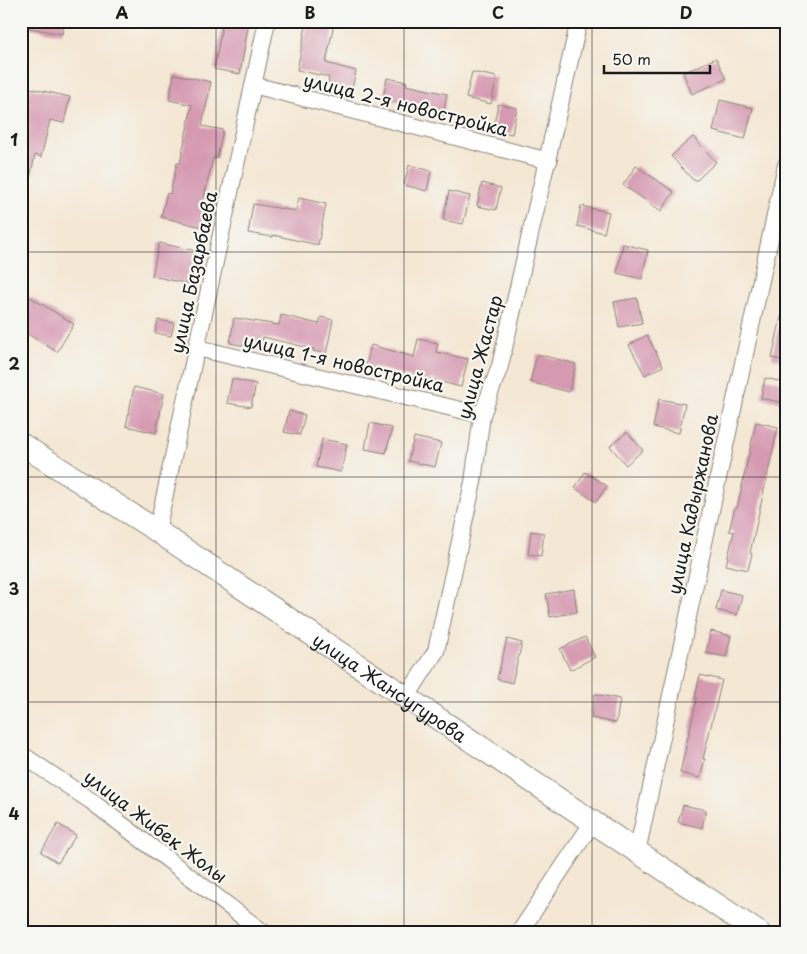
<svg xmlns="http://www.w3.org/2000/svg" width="807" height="954" font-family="'Playpen Sans',sans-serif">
	<rect width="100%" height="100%" fill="#f6f6f2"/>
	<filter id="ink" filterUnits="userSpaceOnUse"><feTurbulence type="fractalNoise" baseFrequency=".02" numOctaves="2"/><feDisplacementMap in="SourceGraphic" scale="10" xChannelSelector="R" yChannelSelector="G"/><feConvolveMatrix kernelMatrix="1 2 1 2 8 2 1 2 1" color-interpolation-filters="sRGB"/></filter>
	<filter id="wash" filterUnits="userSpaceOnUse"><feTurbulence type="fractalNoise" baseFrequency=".0096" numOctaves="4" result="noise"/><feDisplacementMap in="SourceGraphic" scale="20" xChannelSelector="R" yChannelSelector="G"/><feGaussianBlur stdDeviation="1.12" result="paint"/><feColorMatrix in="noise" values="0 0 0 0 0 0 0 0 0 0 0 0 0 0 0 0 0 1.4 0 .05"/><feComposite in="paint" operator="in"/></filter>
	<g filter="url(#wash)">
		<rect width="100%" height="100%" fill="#f4e7d3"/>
		<g id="blocks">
			<path fill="#d599b0" d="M 25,21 L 65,21 L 62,34 L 24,27 Z
				M 223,21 L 249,21 L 240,74 L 214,69 Z
				M 307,21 L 334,23 L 326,63 L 356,71 L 352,89 L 328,83 L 329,77 L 297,70 Z
				M 716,58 L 726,79 L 692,94 L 683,73 Z
				M 472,72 L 497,77 L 491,104 L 466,98 Z
				M 174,74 L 211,82 L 202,126 L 223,130 L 217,158 L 213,158 L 203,202 L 212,204 L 206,228 L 161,217 L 167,193 L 170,194 L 177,163 L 180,163 L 192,105 L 169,100 Z
				M 387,78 L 407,82 L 406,85 L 447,94 L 443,116 L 412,110 L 413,105 L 383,99 Z
				M 21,86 L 70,97 L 64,123 L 50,120 L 41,157 L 35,155 L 26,197 L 21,196 Z
				M 720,100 L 753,108 L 745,139 L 713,131 Z
				M 498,104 L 517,108 L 512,134 L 493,130 Z
				M 693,137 L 716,162 L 697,180 L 693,180 L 671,156 Z
				M 409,165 L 431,171 L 427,191 L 404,185 Z
				M 636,166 L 674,192 L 661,211 L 623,185 Z
				M 482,183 L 501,188 L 496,210 L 477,206 Z
				M 449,191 L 470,196 L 463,224 L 443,220 Z
				M 299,198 L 326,204 L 318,245 L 273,235 L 273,237 L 248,233 L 253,204 L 296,211 Z
				M 581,206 L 609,212 L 604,233 L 577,226 Z
				M 159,243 L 196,251 L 189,284 L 152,276 Z
				M 623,244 L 648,250 L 642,279 L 617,273 Z
				M 30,297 L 74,324 L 57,352 L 21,330 L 21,311 Z
				M 637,298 L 642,323 L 619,327 L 614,302 Z
				M 281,315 L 319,324 L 321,317 L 333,320 L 326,354 L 313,351 L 314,349 L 263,337 L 261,349 L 230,343 L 234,318 L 279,325 Z
				M 781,317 L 786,317 L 786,361 L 772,358 Z
				M 158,320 L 174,323 L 171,336 L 155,333 Z
				M 647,335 L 663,366 L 645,375 L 629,345 Z
				M 418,339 L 438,343 L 436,352 L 468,359 L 461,387 L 430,379 L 430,383 L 410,379 L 410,377 L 366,365 L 371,345 L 414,357 Z
				M 537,354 L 576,364 L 569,392 L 530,382 Z
				M 765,378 L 786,383 L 783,403 L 761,398 Z
				M 232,379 L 256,384 L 251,407 L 227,403 Z
				M 134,387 L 164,394 L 156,433 L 126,426 Z
				M 659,399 L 685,404 L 679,433 L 653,427 Z
				M 289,411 L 305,415 L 300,435 L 284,432 Z
				M 756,422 L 778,427 L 750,553 L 752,554 L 748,570 L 726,565 L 734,532 L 729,531 L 735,507 L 737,508 Z
				M 370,423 L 392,428 L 386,453 L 365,449 Z
				M 627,432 L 643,450 L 626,465 L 610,446 Z
				M 414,437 L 441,443 L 435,467 L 408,461 Z
				M 322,439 L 347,444 L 341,472 L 316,467 Z
				M 585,472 L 607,486 L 596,502 L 575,488 Z
				M 531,531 L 544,533 L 541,556 L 528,554 Z
				M 574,589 L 577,612 L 550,617 L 546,594 Z
				M 721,590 L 742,595 L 737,615 L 716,610 Z
				M 711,631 L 731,636 L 726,657 L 706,653 Z
				M 585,637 L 595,657 L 570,670 L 560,649 Z
				M 507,639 L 522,643 L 512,683 L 497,679 Z
				M 700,675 L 722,680 L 703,759 L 705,759 L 700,778 L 680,773 L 697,698 L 695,698 Z
				M 595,694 L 620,699 L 616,723 L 591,718 Z
				M 683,805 L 706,810 L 702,828 L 678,822 Z
				M 58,824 L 76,835 L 58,863 L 41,852 Z"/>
		</g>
	</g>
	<g filter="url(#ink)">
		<use href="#blocks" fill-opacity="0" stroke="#888278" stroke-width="1"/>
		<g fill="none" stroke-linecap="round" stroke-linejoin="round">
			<defs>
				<path id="minor" d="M 253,85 L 549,161
					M 197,348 L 482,415
					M 157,531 L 267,21
					M 406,698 L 436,651 L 473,482 L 482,415 L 500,366 L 579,21
					M 21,754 L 91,801 L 264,933
					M 637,852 L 786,165
					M 519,933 L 593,822"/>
				<g id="secondary">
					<path id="s1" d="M 21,444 L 157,531 L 759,933"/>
				</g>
			</defs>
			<use href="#minor" stroke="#888278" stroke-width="18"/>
			<use href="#secondary" stroke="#888278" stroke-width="24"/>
			<use href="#minor" stroke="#fff" stroke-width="16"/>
			<use href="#secondary" stroke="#fff" stroke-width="22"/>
		</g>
	</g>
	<path fill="none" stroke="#1c1c1c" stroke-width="1" stroke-opacity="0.55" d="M 216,21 L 216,933M 404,21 L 404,933M 592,21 L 592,933M 21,252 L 786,252M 21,477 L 786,477M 21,702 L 786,702"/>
	<g text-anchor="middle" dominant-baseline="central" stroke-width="4.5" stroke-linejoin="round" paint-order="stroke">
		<g font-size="18" fill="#1c1c1c" stroke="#f6f6f2">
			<text transform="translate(406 104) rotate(14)">улица 2-я новостройка</text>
			<text transform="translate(193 272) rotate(-78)">улица Базарбаева</text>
			<text transform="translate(479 357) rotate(-75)">улица Жастар</text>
			<text transform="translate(344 362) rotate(13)">улица 1-я новостройка</text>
			<text transform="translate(692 504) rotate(-78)">улица Кадыржанова</text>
			<text stroke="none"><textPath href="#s1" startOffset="442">улица Жансугурова</textPath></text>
			<text transform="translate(156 826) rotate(37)">улица Жибек Жолы</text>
		</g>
	</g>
	<rect width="807" height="954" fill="none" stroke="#f6f6f2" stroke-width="55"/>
	<path d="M604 65v8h106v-8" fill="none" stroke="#1c1c1c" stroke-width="2.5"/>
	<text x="612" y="65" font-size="15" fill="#1c1c1c" stroke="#f6f6f2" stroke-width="4" paint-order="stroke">50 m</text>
	<rect x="28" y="28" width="752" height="898" fill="none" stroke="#1c1c1c" stroke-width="2"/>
	<g font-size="16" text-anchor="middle" font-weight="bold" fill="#1c1c1c">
		<text x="122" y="19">A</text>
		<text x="310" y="19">B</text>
		<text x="498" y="19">C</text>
		<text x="686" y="19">D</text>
		<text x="14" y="146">1</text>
		<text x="14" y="370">2</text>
		<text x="14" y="595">3</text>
		<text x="14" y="820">4</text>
	</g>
</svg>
